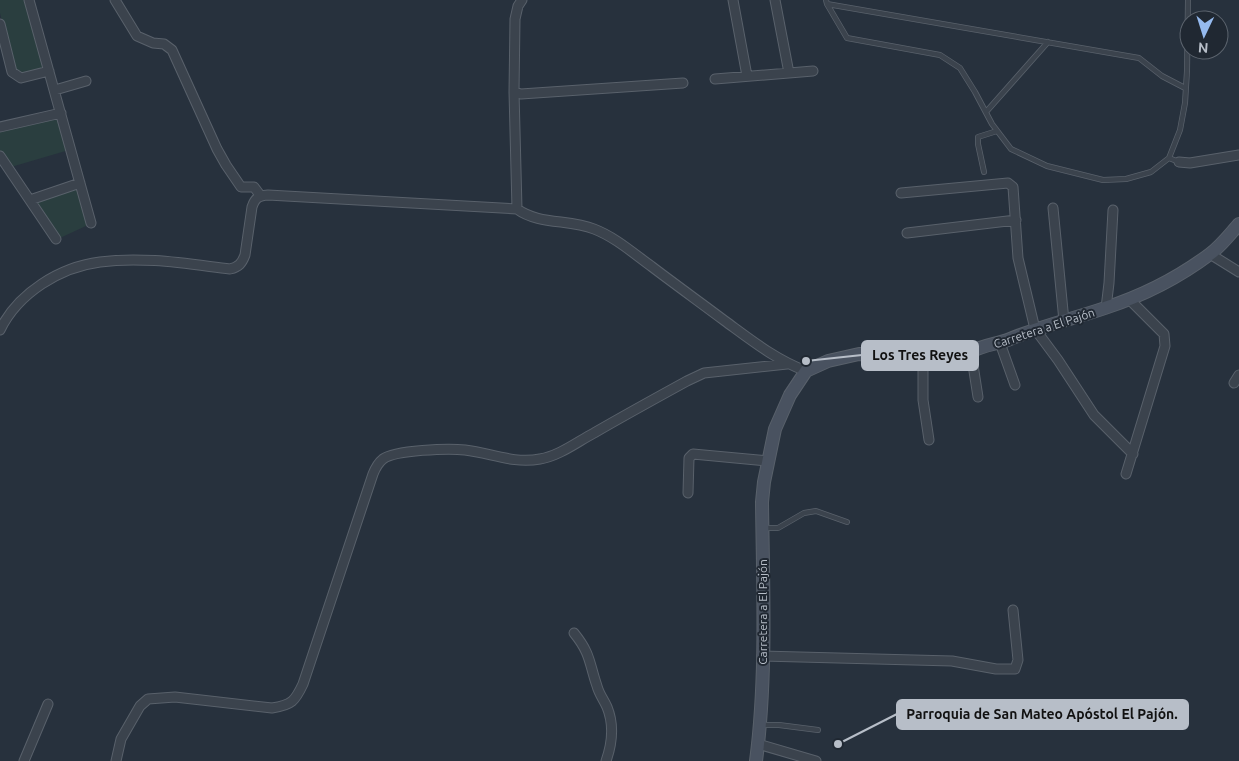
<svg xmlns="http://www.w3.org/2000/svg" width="1239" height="761" font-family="Ubuntu,sans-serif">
	<rect width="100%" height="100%" fill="#27313d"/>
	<path fill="#2a3e3f" d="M 0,0 L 26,0 L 46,70 L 22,75 L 14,70 L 0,13 Z
		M 59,116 L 69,150 L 11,167 L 0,151 L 0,129 Z
		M 78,187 L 88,225 L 60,238 L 34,202 Z"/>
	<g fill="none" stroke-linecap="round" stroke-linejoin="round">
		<defs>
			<path id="lane" d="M 826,0 L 827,4 L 1139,58 L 1162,76 L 1185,88
				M 827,4 L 847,38 L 940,55 L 960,68 L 975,92 L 992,124 L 1011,149 L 1047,166 L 1103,180 L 1126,179 L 1151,172 L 1169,158
				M 986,112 L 1048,42
				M 1179,162 L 1169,158 L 1180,130 L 1185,103 L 1187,71 L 1188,0
				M 984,172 L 978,144 L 978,137 L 997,131
				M 764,528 L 778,528 L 804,513 L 816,511 L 847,522
				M 761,725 L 779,725 L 818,730"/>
			<path id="street" d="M 29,0 L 91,223
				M 115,0 L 137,36 L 153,43 L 164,44 L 172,50 L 217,149 L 226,165 L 241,187 L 254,187 L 260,195
				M 522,0 L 518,6 L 515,19 L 514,92 L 517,209 C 539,225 569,219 594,229 C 615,237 633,253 651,266 C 676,285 701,303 725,321 C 751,340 776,360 806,371
				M 733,0 L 747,76
				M 775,0 L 789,73
				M 0,24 L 12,72 L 21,78 L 49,71
				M 715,79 L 813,71
				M 55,90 L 86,81
				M 514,92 L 521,94 L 683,83
				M 0,127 L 61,113
				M 0,156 L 56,239
				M 1179,162 L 1190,163 L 1239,155
				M 901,193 L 1008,183 L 1013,187 L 1018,258 L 1035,329 L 1058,360 L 1094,415 L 1133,454
				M 30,200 L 80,183
				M 1053,208 L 1064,321
				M 907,233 L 1016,220
				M 1210,254 L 1239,272
				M 1106,308 L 1109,283 L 1113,210
				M 0,330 C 18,293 60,267 100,262 C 143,256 188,264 230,269 C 239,267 242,263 245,255 L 252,207 C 255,198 258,196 268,195 L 517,209
				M 1000,343 L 1015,385
				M 971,352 L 978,397
				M 923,356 L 923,400 L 929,440
				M 1234,383 L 1239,375
				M 1126,474 L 1165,346 L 1164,334 L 1129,299
				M 688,493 L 689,458 L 693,454 L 768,461
				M 574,633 C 591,654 589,663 597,686 C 599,694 604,700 607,707 C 614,724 612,744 606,761
				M 762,656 L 952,661 L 996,669 L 1015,669 L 1018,660 L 1013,610
				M 758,744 L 816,761
				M 24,761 L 48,704
				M 116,761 L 121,739 L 140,706 L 148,699 L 175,697 L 272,708 C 292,705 295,701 303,684 L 373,474 C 375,469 378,463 383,459 C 395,450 449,448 465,450 C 491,453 513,464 540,459 C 559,456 577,442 594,433 C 625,415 656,398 687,381 L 704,373 L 787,364"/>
			<path id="secondary" d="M 756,761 C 767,677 763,587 762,502 L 764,482 L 775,429 L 790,395 L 806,371 L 828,361 L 859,354 L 923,356 L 971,352 C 982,345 998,344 1010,339 C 1041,326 1073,319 1105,308 C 1142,296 1178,278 1210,254 C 1221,246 1230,234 1239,224"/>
		</defs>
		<use href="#lane" stroke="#59616b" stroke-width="6"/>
		<use href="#street" stroke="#59616b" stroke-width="11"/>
		<use href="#secondary" stroke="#59616b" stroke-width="14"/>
		<use href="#lane" stroke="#3b434d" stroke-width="4.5"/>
		<use href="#street" stroke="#3b434d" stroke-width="9"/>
		<use href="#secondary" stroke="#495260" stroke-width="12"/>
	</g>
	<g text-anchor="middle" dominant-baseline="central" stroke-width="4" stroke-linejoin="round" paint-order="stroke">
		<g font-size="12" fill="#b7bec8" stroke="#202832">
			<text transform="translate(1044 328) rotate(-18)">Carretera a El Pajón</text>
			<text transform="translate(762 612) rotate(-90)">Carretera a El Pajón</text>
		</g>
	</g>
	<path fill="none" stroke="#b7bec8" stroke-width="2" d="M806 361L862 355M838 744L897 714"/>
	<g fill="#b7bec8" stroke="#202832" stroke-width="2">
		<circle cx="806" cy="361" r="5"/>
		<circle cx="838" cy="744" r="5"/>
	</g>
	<g fill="#b7bec8" stroke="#b7bec8" stroke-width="2">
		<rect x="862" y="341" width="116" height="29" rx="5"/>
		<rect x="897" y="700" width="291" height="29" rx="5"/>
	</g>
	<g font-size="14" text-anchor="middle" font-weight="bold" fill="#111">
		<text x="920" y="360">Los Tres Reyes</text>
		<text x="1042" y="719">Parroquia de San Mateo Apóstol El Pajón.</text>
	</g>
	<g transform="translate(1204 35) rotate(184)"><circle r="24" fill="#202832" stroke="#5c646e"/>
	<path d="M0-4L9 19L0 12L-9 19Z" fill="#95baef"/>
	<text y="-8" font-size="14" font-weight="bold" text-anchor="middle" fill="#b7bec8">N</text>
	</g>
</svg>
